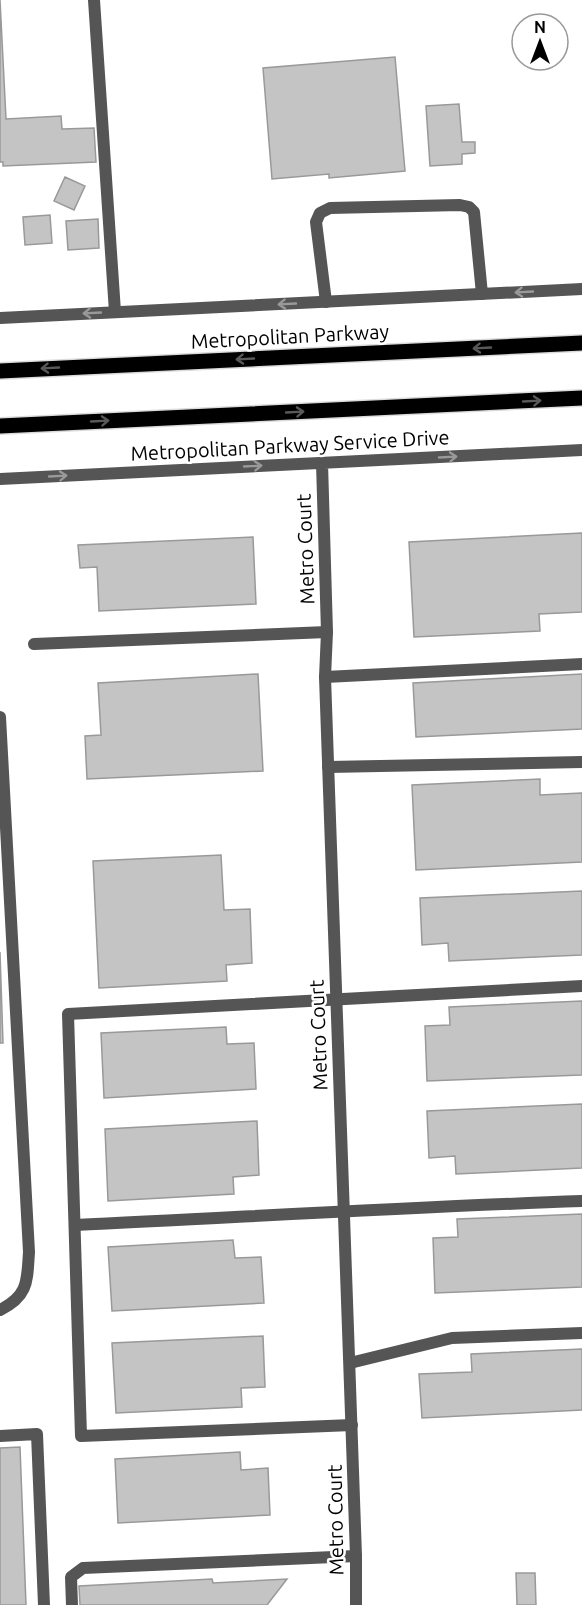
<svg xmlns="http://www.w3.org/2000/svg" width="582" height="1605" font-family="Ubuntu,sans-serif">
	<rect width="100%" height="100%" fill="#fff"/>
	<path fill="#c4c4c4" stroke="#999" stroke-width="1.5" d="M 0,0 L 6,119 L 61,116 L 62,129 L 94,128 L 96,162 L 3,166 L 3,162 L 0,162 Z
		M 395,57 L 405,171 L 329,178 L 329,174 L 272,179 L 263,68 Z
		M 459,104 L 462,142 L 475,142 L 475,153 L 462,154 L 462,164 L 430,166 L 426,106 Z
		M 65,177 L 85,186 L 74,210 L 54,201 Z
		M 50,215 L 52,243 L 25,245 L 23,217 Z
		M 98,219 L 99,248 L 68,250 L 66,221 Z
		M 582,533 L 582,612 L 539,614 L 540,631 L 414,637 L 409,542 Z
		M 253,537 L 256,604 L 99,611 L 97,567 L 80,568 L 78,545 Z
		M 258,674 L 263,771 L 87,779 L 85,736 L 101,735 L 98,683 Z
		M 582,674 L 582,729 L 416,737 L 413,683 Z
		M 540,779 L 540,795 L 582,793 L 582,862 L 416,870 L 412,785 Z
		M 221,855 L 224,910 L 250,909 L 252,963 L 226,965 L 227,981 L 99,988 L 93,861 Z
		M 582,891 L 582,955 L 449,961 L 448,943 L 422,945 L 420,898 Z
		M 0,952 L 3,1043 L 0,1043 Z
		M 582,1001 L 582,1075 L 427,1081 L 425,1026 L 450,1025 L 449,1007 Z
		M 226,1027 L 227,1044 L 254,1043 L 256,1089 L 104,1098 L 101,1033 Z
		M 582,1104 L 582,1168 L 456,1174 L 455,1156 L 429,1158 L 427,1111 Z
		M 257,1121 L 259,1175 L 233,1177 L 234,1194 L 108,1201 L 105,1129 Z
		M 582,1214 L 582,1287 L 435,1293 L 433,1238 L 458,1237 L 457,1219 Z
		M 233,1240 L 235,1258 L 261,1257 L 264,1303 L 112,1311 L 108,1247 Z
		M 263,1336 L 265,1387 L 241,1388 L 242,1407 L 116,1413 L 112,1343 Z
		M 582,1349 L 582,1410 L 422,1418 L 419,1374 L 472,1372 L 471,1354 Z
		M 20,1447 L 26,1605 L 0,1605 L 0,1448 Z
		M 240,1452 L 241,1470 L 268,1468 L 270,1515 L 118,1523 L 115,1459 Z
		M 516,1573 L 535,1573 L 536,1605 L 517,1605 Z
		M 212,1579 L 213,1583 L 287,1579 L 267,1605 L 80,1605 L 79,1586 Z"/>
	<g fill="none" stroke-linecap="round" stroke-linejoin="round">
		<defs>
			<path id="primary" d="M 0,371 L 582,343
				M 0,426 L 582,398"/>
		</defs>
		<use href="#primary" stroke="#dbdbdb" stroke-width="18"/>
		<path stroke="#555" stroke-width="12" d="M 94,0 L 115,312
			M 326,302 L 316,222 L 320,213 L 330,208 L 460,205 L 469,207 L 474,212 L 482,294
			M 34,644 L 327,632
			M 325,677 L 582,664
			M 0,717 L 29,1252 C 27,1280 29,1296 0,1310
			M 328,767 L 582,762
			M 75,1225 C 244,1217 413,1207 582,1201
			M 350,1363 L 452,1338 L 582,1333
			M 352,1425 L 81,1436 L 68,1014 L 582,986
			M 0,1436 L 37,1434 L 44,1605
			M 72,1605 L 71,1577 L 83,1568 L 356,1556"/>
		<path stroke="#555" stroke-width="12" d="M 0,318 L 582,289
			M 322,463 L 327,632 L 325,677 L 356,1556 L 356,1605
			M 0,479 L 582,450"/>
		<use href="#primary" stroke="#000" stroke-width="15"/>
	</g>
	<defs><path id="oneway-shaft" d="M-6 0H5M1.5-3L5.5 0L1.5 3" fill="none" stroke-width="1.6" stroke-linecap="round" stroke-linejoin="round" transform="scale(1.5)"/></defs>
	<g stroke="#999">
		<use href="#oneway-shaft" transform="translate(524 292) rotate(177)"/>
		<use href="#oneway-shaft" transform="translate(287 304) rotate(177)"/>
		<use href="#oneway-shaft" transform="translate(92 313) rotate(177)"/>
		<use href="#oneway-shaft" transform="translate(448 457) rotate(-3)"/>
		<use href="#oneway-shaft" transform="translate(253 466) rotate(-3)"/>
		<use href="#oneway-shaft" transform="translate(58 476) rotate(-3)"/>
	</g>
	<g stroke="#595959">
		<use href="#oneway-shaft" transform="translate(482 348) rotate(177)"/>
		<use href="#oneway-shaft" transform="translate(245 359) rotate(177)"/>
		<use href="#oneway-shaft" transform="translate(50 368) rotate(177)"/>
		<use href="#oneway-shaft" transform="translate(532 401) rotate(-3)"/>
		<use href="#oneway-shaft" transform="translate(295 412) rotate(-3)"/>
		<use href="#oneway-shaft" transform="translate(100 421) rotate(-3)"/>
	</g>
	<g text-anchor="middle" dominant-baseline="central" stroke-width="5" stroke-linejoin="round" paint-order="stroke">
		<g font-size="20" fill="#000" stroke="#fff">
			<text transform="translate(290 336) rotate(-3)">Metropolitan Parkway</text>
			<text transform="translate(290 445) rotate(-3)">Metropolitan Parkway Service Drive</text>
			<text transform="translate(305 549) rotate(-92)">Metro Court</text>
			<text transform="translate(318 1035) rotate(-92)">Metro Court</text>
			<text transform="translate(335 1520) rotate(-91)">Metro Court</text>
		</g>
	</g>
	<g transform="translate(540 42)"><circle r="28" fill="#ffffff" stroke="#999999" stroke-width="1.5"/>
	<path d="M0-4.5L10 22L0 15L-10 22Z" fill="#000000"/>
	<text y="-9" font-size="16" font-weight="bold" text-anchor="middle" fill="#000000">N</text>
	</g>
</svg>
